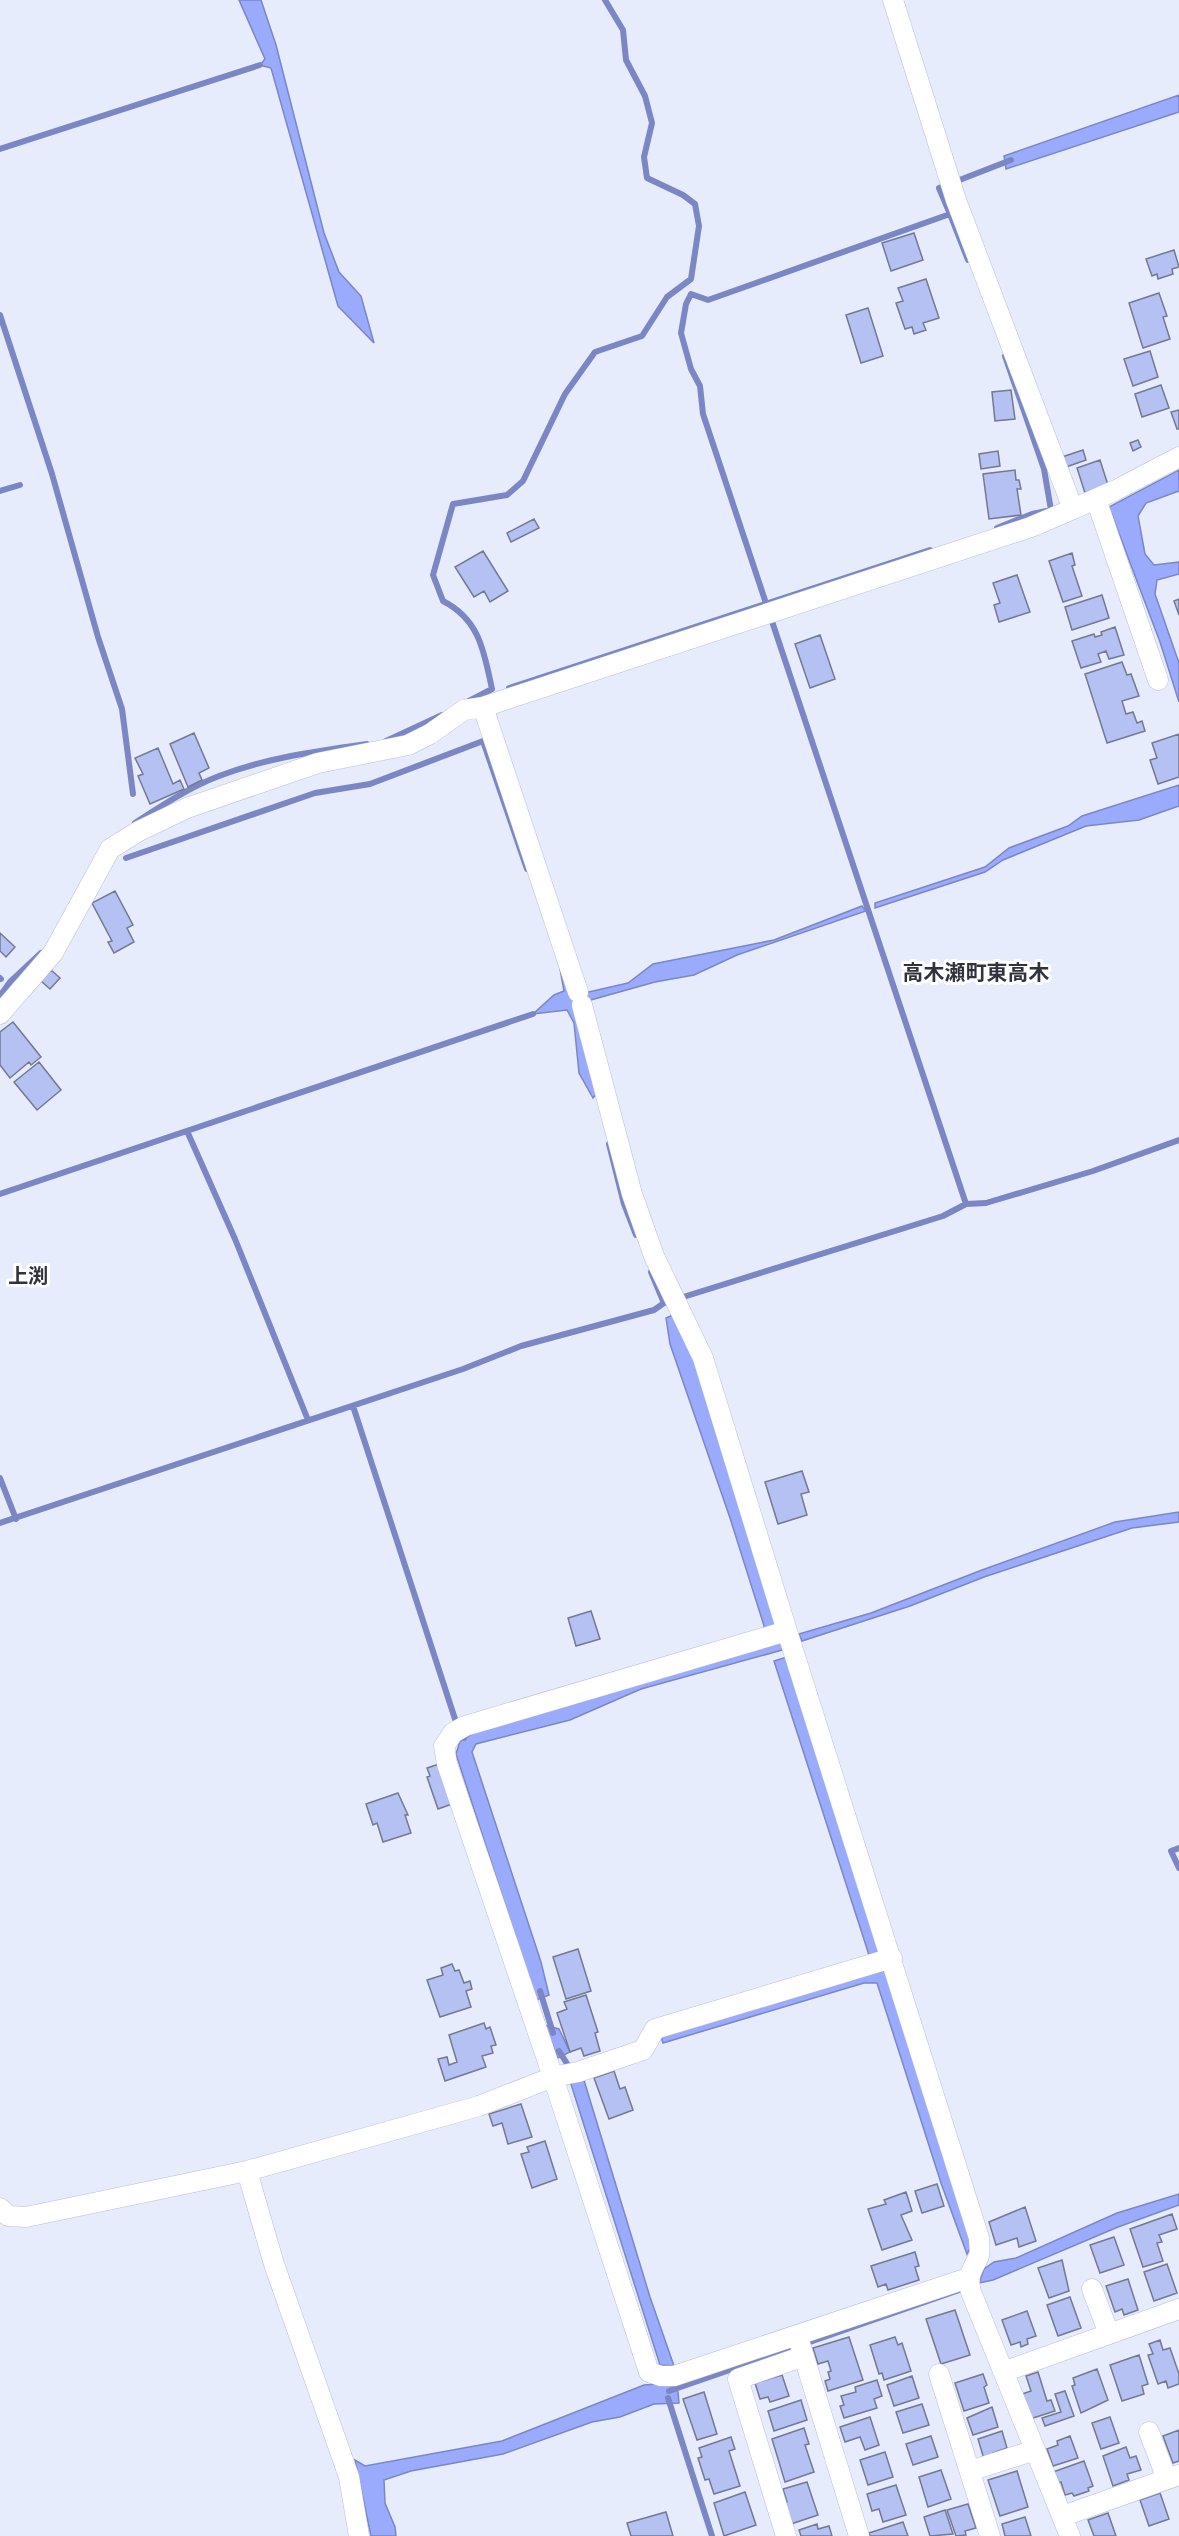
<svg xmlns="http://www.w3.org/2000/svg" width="1179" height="2536" font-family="'Titillium Web','Noto Sans JP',sans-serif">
	<rect width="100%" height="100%" fill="#e7ecfd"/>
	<path fill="#9aabfd" stroke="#7a87c4" stroke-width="1.5" d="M 239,0 L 261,0 L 276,45 L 324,233 L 339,272 L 361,296 L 374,343 L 338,306 L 271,68 L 260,65 L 265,59 Z
		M 1179,95 L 1179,112 L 1006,169 L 1004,156 Z
		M 1179,470 L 1179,491 L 1146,503 L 1138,516 L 1145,554 L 1154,565 L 1179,562 L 1179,574 L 1157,580 L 1155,594 L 1179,663 L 1179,702 L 1160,642 L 1109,507 Z
		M 1179,785 L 1179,806 L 1139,820 L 1086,826 L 1003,860 L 985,872 L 875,908 L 875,903 L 985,867 L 1009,848 L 1068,826 L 1082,816 Z
		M 862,906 L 866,911 L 737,955 L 694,975 L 655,982 L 587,1001 L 584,993 L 628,983 L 653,964 L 774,940 Z
		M 559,963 L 577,1007 L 599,1091 L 593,1098 L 579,1073 L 574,1023 L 567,1010 L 533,1014 L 554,995 L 564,991 Z
		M 673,1315 L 697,1362 L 779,1625 L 765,1629 L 730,1518 L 670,1344 L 666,1318 Z
		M 1179,1512 L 1179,1522 L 1132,1528 L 984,1577 L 910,1606 L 802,1641 L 799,1634 L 871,1613 L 982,1570 L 1115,1522 Z
		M 784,1640 L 786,1649 L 641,1689 L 570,1720 L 476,1744 L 472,1752 L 541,1962 L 549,1995 L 536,2000 L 456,1754 L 460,1741 L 484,1727 Z
		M 787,1657 L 877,1939 L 878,1956 L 870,1958 L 774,1661 Z
		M 886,1970 L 973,2242 L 967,2254 L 941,2183 L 877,1983 L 864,1983 L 663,2043 L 660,2034 Z
		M 544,2025 L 559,2029 L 570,2052 L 558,2058 Z
		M 583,2077 L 650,2297 L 674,2366 L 660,2365 L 570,2081 Z
		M 1179,2194 L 1179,2205 L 1118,2227 L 993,2280 L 979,2283 L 984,2269 L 994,2262 L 1016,2258 L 1117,2213 Z
		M 673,2383 L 678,2392 L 679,2403 L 654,2404 L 620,2417 L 592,2422 L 503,2454 L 411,2471 L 384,2480 L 385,2503 L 395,2527 L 396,2536 L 371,2536 L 355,2460 L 365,2466 L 502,2441 L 644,2385 Z"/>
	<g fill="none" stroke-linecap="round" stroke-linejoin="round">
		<path stroke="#7a87c4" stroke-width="6" d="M 0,149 L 260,65
			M 950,214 L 968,260
			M 0,315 L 52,474 L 98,637 L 122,709 L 133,794
			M 0,491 L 20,485
			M 997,528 L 1032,514 L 1051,510 L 1044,469 L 1005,356
			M 509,688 L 930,550
			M 467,702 L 492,689 C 484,652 480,620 443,601 L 433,575 L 453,504 L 507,495 L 523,481 L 565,394 L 595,352 L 642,336 L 667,297 L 691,279 L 699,226 L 695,204 L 683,195 L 647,178 L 644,157 L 652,123 L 645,96 L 626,60 L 623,30 L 605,0
			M 386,741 L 442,715
			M 135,823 C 161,806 190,787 219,776 C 266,758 317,751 367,744
			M 126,858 L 315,793 L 370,784 L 483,741 L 527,869
			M 0,978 L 1,979
			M 0,996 L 10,982 L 41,953
			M 187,1131 L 235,1239 L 308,1420
			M 609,1144 L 624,1204 L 636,1235
			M 0,1194 L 533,1014
			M 966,1204 L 703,414 L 700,386 L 691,369 L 681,333 L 686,304 L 691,294 L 708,300 L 950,214 L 939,188 L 1011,160
			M 651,1272 L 664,1303 L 943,1216 L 966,1204 L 986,1203 L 1093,1171 L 1179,1140
			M 353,1406 L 455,1719 L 464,1738
			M 0,1478 L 16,1519
			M 0,1523 L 463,1369 L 521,1346 L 654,1310 L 664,1303
			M 1179,1848 L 1171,1851 L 1179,1868
			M 540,1991 L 553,2033
			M 559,2051 L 571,2070
			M 669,2391 L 968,2287
			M 668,2398 L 712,2536"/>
	</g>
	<path fill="#b4c1f2" stroke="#737993" stroke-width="1.5" d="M 914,233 L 923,260 L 891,271 L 882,243 Z
		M 1174,250 L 1179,267 L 1172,269 L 1173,274 L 1158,279 L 1157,274 L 1152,276 L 1146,259 Z
		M 926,279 L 939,318 L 923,323 L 926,330 L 914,334 L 912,327 L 905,329 L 896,303 L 903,301 L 898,288 Z
		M 1159,293 L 1167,316 L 1163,317 L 1170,339 L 1143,348 L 1129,303 Z
		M 868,308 L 883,356 L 861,363 L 846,315 Z
		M 1150,351 L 1158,377 L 1133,386 L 1124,359 Z
		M 1161,385 L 1169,408 L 1142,417 L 1135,394 Z
		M 1011,390 L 1015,419 L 995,421 L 992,392 Z
		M 1179,410 L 1179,429 L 1177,429 L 1171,412 Z
		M 1138,440 L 1141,447 L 1133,451 L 1130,443 Z
		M 1083,450 L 1086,460 L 1066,467 L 1062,457 Z
		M 998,451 L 1000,466 L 981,469 L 979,454 Z
		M 1100,460 L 1108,485 L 1085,493 L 1077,468 Z
		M 1015,470 L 1016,480 L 1019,480 L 1021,489 L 1017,489 L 1021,515 L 989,519 L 983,474 Z
		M 534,519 L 539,528 L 511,542 L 507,533 Z
		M 483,551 L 508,591 L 490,602 L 484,591 L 474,597 L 455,567 Z
		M 1072,553 L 1075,565 L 1072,566 L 1082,596 L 1063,602 L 1049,561 Z
		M 1017,575 L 1030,612 L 999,622 L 994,605 L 1000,603 L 993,583 Z
		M 1102,595 L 1109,618 L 1072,630 L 1065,607 Z
		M 1179,599 L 1179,615 L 1174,601 Z
		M 1115,627 L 1124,655 L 1109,659 L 1106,651 L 1098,654 L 1101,662 L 1081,668 L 1072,641 L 1094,634 L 1095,637 L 1102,635 L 1101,632 Z
		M 820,635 L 835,679 L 810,688 L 795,644 Z
		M 1122,662 L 1127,675 L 1131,674 L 1139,696 L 1122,701 L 1126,714 L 1133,712 L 1137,723 L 1142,721 L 1145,731 L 1107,743 L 1085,674 Z
		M 194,733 L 209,768 L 199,773 L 202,780 L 188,787 L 170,744 Z
		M 1179,734 L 1179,777 L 1158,784 L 1150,760 L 1157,758 L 1152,743 Z
		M 158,748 L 173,784 L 180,780 L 184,789 L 150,804 L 138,776 L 143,774 L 135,758 Z
		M 115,891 L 133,925 L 127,928 L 134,942 L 114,953 L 108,942 L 112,941 L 92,903 Z
		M 0,933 L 15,947 L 6,957 L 0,951 Z
		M 51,970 L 60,978 L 50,989 L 41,981 Z
		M 13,1022 L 41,1057 L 31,1065 L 29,1062 L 10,1078 L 0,1065 L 0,1032 Z
		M 39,1062 L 61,1090 L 37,1110 L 14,1082 Z
		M 802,1471 L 809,1492 L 801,1494 L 807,1515 L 778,1524 L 765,1482 Z
		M 591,1611 L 600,1639 L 576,1646 L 568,1618 Z
		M 442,1763 L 455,1803 L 438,1809 L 427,1777 L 430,1776 L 427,1768 Z
		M 398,1793 L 408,1815 L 405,1815 L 411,1833 L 383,1842 L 377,1823 L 373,1825 L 366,1804 Z
		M 578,1949 L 591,1991 L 566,1999 L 553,1957 Z
		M 452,1964 L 455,1971 L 459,1970 L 464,1983 L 470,1981 L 472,1989 L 466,1991 L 471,2007 L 440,2017 L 427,1980 L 443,1975 L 441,1968 Z
		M 586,1995 L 598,2032 L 595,2033 L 600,2051 L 584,2056 L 581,2048 L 570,2052 L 557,2013 L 567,2009 L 564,2002 Z
		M 484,2023 L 486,2029 L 490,2027 L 496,2045 L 491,2046 L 493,2053 L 482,2056 L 486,2067 L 445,2081 L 438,2059 L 447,2057 L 449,2065 L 457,2062 L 449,2035 Z
		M 614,2071 L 620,2089 L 625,2087 L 633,2110 L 609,2119 L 594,2078 Z
		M 521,2104 L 532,2137 L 508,2144 L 502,2123 L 493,2126 L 489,2114 Z
		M 545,2141 L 557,2179 L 532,2188 L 521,2154 L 529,2152 L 527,2147 Z
		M 937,2184 L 944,2206 L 922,2213 L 915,2191 Z
		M 906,2192 L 912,2211 L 901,2215 L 912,2240 L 882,2250 L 868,2209 L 886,2204 L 884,2200 Z
		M 1025,2207 L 1036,2241 L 1019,2247 L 1017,2238 L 996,2245 L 989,2222 Z
		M 1172,2214 L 1177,2229 L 1159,2235 L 1162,2242 L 1157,2243 L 1163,2261 L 1143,2267 L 1130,2229 Z
		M 1114,2237 L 1124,2265 L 1100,2273 L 1090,2245 Z
		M 915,2252 L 919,2266 L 915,2267 L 919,2280 L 888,2290 L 886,2284 L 878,2287 L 871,2266 Z
		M 1062,2260 L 1069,2291 L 1049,2298 L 1038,2268 Z
		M 1167,2264 L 1177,2293 L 1154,2301 L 1144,2272 Z
		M 1128,2279 L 1138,2310 L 1124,2315 L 1122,2309 L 1115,2312 L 1106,2286 Z
		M 1070,2297 L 1081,2328 L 1058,2336 L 1047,2305 Z
		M 955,2310 L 970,2355 L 941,2364 L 926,2319 Z
		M 1027,2311 L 1036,2336 L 1027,2339 L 1028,2344 L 1021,2347 L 1020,2342 L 1011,2345 L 1002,2320 Z
		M 849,2337 L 863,2380 L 828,2391 L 825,2381 L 830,2379 L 828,2372 L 831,2371 L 828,2361 L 818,2364 L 813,2348 Z
		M 895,2337 L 898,2345 L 902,2343 L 911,2371 L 884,2380 L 882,2373 L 879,2374 L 870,2345 Z
		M 1160,2340 L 1163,2350 L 1170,2348 L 1179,2374 L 1179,2384 L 1168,2388 L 1166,2381 L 1158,2384 L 1148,2355 L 1153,2354 L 1149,2344 Z
		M 1139,2355 L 1148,2384 L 1142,2386 L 1144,2394 L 1122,2401 L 1110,2365 Z
		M 1097,2369 L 1108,2400 L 1081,2413 L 1072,2386 L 1075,2385 L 1073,2378 Z
		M 1038,2372 L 1047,2401 L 1051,2400 L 1055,2411 L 1030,2419 L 1022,2394 L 1031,2391 L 1026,2376 Z
		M 983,2374 L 987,2385 L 984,2387 L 989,2403 L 964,2411 L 955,2383 Z
		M 782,2375 L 789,2396 L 770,2402 L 768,2397 L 760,2399 L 755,2383 Z
		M 912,2376 L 919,2398 L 894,2406 L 887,2385 Z
		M 877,2380 L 882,2396 L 874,2399 L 877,2408 L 844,2418 L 840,2406 L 844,2405 L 841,2396 L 856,2392 L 855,2387 Z
		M 1065,2391 L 1074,2416 L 1045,2426 L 1042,2418 L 1061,2412 L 1055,2394 Z
		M 704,2392 L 717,2434 L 697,2440 L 683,2399 Z
		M 801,2400 L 807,2420 L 774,2431 L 768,2411 Z
		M 922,2404 L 929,2425 L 903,2433 L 896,2412 Z
		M 992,2407 L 998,2427 L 973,2435 L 967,2418 Z
		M 870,2417 L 879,2445 L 865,2450 L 860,2437 L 845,2442 L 840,2427 Z
		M 1110,2417 L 1119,2443 L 1101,2449 L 1092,2423 Z
		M 804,2428 L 809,2444 L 805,2445 L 814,2472 L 785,2482 L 772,2439 Z
		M 1179,2430 L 1179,2461 L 1173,2463 L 1163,2436 Z
		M 1002,2431 L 1007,2448 L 993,2453 L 994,2455 L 984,2459 L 978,2439 Z
		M 931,2436 L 938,2457 L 913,2465 L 906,2444 Z
		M 1070,2436 L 1078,2458 L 1053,2466 L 1047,2449 L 1058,2445 L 1057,2441 Z
		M 731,2437 L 735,2449 L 729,2451 L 740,2486 L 714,2494 L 709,2479 L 705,2480 L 698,2458 L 702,2457 L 699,2448 Z
		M 1126,2447 L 1130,2458 L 1136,2456 L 1141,2470 L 1127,2474 L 1129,2480 L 1113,2486 L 1103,2456 Z
		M 885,2452 L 893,2477 L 868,2485 L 860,2460 Z
		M 1084,2461 L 1093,2486 L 1088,2488 L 1089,2491 L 1074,2496 L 1072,2493 L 1065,2495 L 1061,2482 L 1057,2484 L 1053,2472 Z
		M 941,2470 L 951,2499 L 928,2507 L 919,2477 Z
		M 1017,2471 L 1028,2507 L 1000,2516 L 988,2480 Z
		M 807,2482 L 818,2515 L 791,2524 L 784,2503 L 787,2502 L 783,2489 Z
		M 896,2485 L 906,2515 L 883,2522 L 879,2509 L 872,2511 L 867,2494 Z
		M 745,2492 L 756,2525 L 724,2536 L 714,2503 Z
		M 1160,2493 L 1169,2519 L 1149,2526 L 1140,2500 Z
		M 968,2504 L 976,2528 L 965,2531 L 966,2535 L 956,2536 L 947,2510 Z
		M 945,2510 L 953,2534 L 930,2536 L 924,2517 Z
		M 666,2512 L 673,2536 L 631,2536 L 627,2523 Z
		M 1108,2513 L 1116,2536 L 1094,2536 L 1088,2520 Z
		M 1025,2517 L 1031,2536 L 1005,2536 L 1002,2524 Z
		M 903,2522 L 908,2536 L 870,2536 L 869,2533 Z
		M 817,2524 L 818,2529 L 829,2526 L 832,2536 L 801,2536 L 799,2530 Z"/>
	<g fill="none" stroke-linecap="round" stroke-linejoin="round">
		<defs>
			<path id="minor" d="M 893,0 L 956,200 L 1073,509 L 1116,490 L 1179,457
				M 1096,499 L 1158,680
				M 483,707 L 578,992
				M 582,1005 L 632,1194 L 654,1256 L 703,1358 L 787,1631 L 979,2238 C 979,2244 981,2253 978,2258 C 971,2272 967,2277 971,2292 L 1070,2536
				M 0,1014 L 53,953 L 110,849 L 139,831 L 187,808 L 318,763 L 408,745 L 430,734 L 464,710 L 483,707 L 1031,527 L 1073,509
				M 787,1631 L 465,1726 L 453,1733 L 444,1746 L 447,1764 L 553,2077 L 649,2372 L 661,2376 L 674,2376 L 968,2278
				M 247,2171 L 274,2264 L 349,2477 L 359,2536
				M 0,2208 L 8,2216 L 26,2217 L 247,2171 L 479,2106 L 553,2077 L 578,2072 L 643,2050 L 655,2029 L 892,1958
				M 1092,2289 L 1109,2334
				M 800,2344 L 859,2536
				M 1003,2372 L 1179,2309
				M 939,2374 L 990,2536
				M 1149,2432 L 1167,2479
				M 970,2471 L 1035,2450
				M 1063,2516 L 1179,2475
				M 786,2536 L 738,2379 L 804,2356"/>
		</defs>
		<use href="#minor" stroke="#b7beda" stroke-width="21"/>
		<use href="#minor" stroke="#fff" stroke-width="20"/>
	</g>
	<g text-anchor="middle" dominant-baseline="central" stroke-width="6" stroke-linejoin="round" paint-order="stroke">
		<g font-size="20" font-weight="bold" fill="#30333e" stroke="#fff">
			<text x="28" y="1275">上渕</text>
		</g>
		<g font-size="21" font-weight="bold" fill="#30333e" stroke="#fff">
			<text x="976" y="972">高木瀬町東高木</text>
		</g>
	</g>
</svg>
